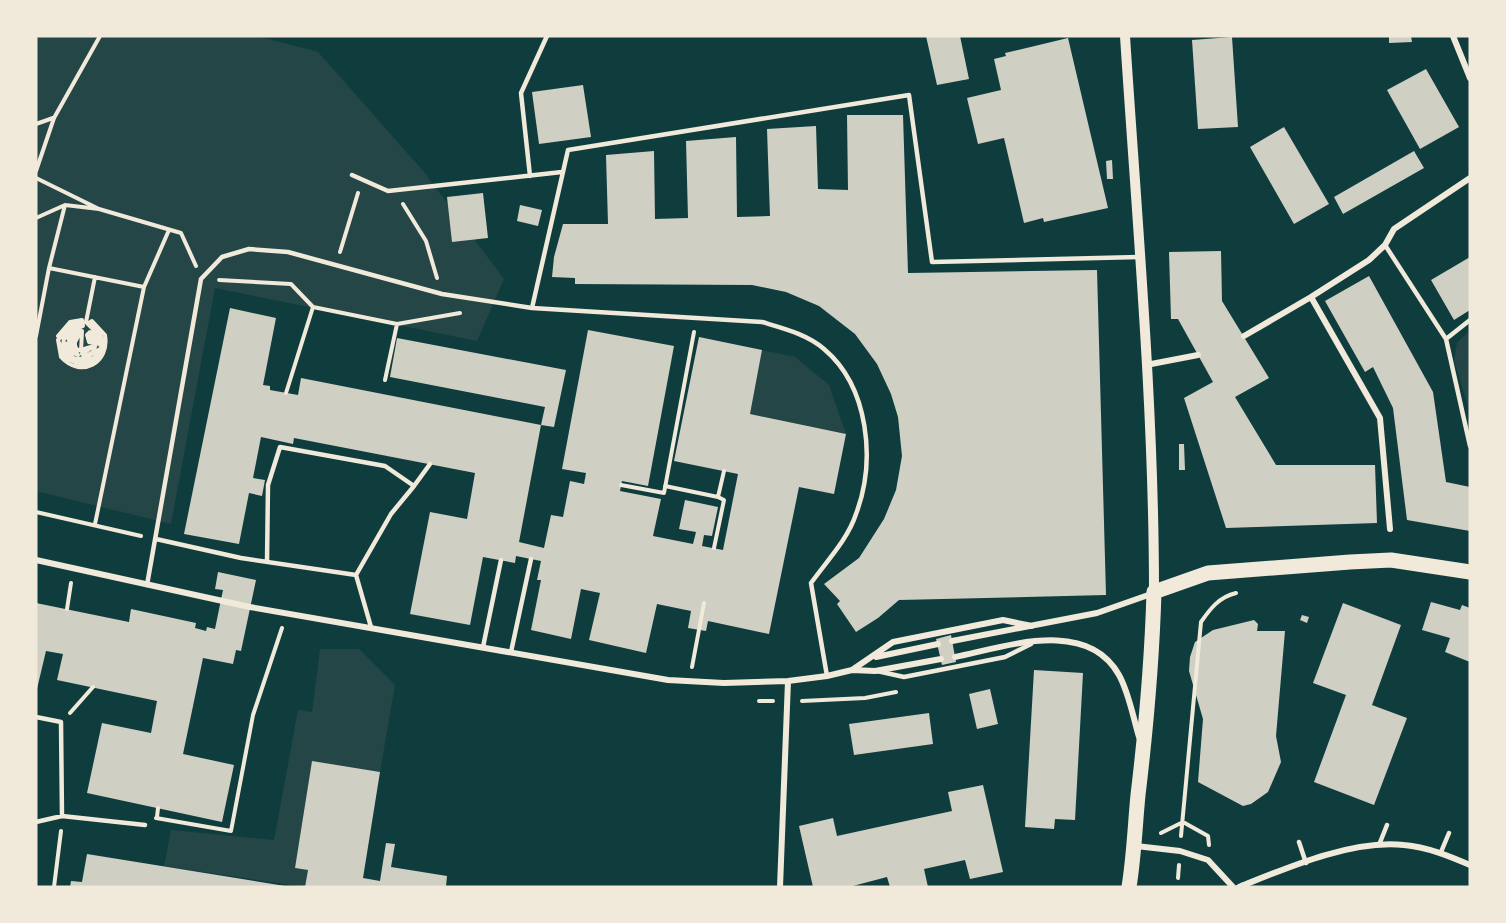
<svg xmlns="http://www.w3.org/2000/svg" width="1506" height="923" font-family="'Public Sans',sans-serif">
	<rect width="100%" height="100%" fill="#0f3d3e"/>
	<path fill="#244646" d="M 36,36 L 257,36 L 318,52 L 424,172 L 504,279 L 477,341 L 215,288 L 171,524 L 36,491 Z
		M 1470,330 L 1470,413 L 1454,360 L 1457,343 Z
		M 762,350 L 795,357 L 829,385 L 846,434 L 750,414 Z
		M 320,649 L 359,649 L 395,685 L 380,772 L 312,762 L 295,868 L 308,870 L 305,887 L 164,866 L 171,830 L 274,840 L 298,710 L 312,712 Z"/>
	<path fill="#cfcfc3" d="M 926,36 L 960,36 L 969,79 L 937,85 Z
		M 1389,36 L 1411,36 L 1412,42 L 1389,43 Z
		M 1232,37 L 1238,127 L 1198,129 L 1192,40 Z
		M 1068,38 L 1108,208 L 1044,222 L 1043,218 L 1024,223 L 1004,138 L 978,144 L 967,98 L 1001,90 L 994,59 L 1006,56 L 1005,53 Z
		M 1426,69 L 1459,127 L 1420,149 L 1387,90 Z
		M 583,85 L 591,137 L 539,144 L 532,92 Z
		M 847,115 L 903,115 L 908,273 L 1097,270 L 1106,595 L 899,600 L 878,618 L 856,632 L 837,604 L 840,601 L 824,584 L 859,558 L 884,519 L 896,490 L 902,456 L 898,417 L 891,394 L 877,364 L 855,334 L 819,306 L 786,292 L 752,285 L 575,284 L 575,278 L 552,277 L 554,257 L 563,224 L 608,224 L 606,155 L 654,151 L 655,219 L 688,218 L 686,141 L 736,137 L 737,217 L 770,216 L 767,129 L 816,126 L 818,189 L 848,190 Z
		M 1284,127 L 1329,204 L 1294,224 L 1250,147 Z
		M 1414,151 L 1424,168 L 1343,214 L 1334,197 Z
		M 1112,160 L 1113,179 L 1107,179 L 1106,161 Z
		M 483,193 L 488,238 L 452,242 L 447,197 Z
		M 520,205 L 542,210 L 538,226 L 517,221 Z
		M 1221,251 L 1222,301 L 1269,378 L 1235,397 L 1276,465 L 1375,465 L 1377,523 L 1226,528 L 1184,398 L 1213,382 L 1178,319 L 1171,319 L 1169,252 Z
		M 1470,257 L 1470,310 L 1454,320 L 1431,280 Z
		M 1369,276 L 1433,392 L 1446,482 L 1470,487 L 1470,531 L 1407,520 L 1393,408 L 1373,367 L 1365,372 L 1325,301 Z
		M 230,308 L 276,318 L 263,385 L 270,386 L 270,390 L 298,395 L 301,378 L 541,425 L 519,542 L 544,548 L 551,515 L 563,517 L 570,481 L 584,484 L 586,473 L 562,469 L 588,330 L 674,346 L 648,486 L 622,481 L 620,491 L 661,499 L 653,536 L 693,544 L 696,532 L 679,529 L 685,500 L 718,507 L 712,536 L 704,535 L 702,546 L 723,550 L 738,474 L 674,461 L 699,337 L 762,350 L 750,414 L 846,434 L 834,494 L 799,487 L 769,634 L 708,621 L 706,631 L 688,628 L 691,611 L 657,604 L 646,653 L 589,640 L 600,593 L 581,589 L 571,639 L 531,630 L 541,580 L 537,580 L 541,561 L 516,556 L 515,563 L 483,557 L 470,625 L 410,614 L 430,512 L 467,519 L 475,473 L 294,438 L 293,444 L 261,437 L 253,478 L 265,480 L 262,496 L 249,493 L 239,544 L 184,534 Z
		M 397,338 L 566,370 L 554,427 L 541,425 L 545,407 L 390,377 Z
		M 1179,444 L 1184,444 L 1185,470 L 1179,470 Z
		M 218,572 L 256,580 L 241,651 L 236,650 L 233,664 L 203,658 L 183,754 L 234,765 L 222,822 L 87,793 L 102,723 L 151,733 L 157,701 L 57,680 L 63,654 L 46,651 L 36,693 L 36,603 L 129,622 L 131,609 L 196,623 L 195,628 L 206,631 L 207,627 L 215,629 L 223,590 L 215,589 Z
		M 1431,602 L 1460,610 L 1462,605 L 1470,608 L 1470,662 L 1445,652 L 1450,638 L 1422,630 Z
		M 1343,603 L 1401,625 L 1372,705 L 1407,718 L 1374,805 L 1314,782 L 1346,695 L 1313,683 Z
		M 1302,615 L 1309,617 L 1307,623 L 1300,620 Z
		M 1254,620 L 1258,624 L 1257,631 L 1285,631 L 1276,736 L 1281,762 L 1268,792 L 1251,804 L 1243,806 L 1198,782 L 1203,719 L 1189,671 L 1190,657 L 1195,642 L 1213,630 Z
		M 951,635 L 956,662 L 942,665 L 936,639 Z
		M 1034,670 L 1083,673 L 1075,820 L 1055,819 L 1054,829 L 1025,827 Z
		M 990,689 L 998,724 L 977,729 L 969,694 Z
		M 929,713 L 933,744 L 854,755 L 849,724 Z
		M 312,761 L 380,772 L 363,878 L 380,881 L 386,843 L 395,844 L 391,867 L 447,876 L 446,887 L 305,887 L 308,870 L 295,868 Z
		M 983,785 L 1003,872 L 970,879 L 965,860 L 924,869 L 928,887 L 890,887 L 887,877 L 849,887 L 813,887 L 799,826 L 833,818 L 837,836 L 892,824 L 952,811 L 948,792 Z
		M 87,854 L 285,886 L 285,887 L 70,887 L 71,881 L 82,882 Z"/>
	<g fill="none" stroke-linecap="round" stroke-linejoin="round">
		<path stroke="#f1e9da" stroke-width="4" d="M 36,124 L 53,118
			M 36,171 L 54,118 L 100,36
			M 36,178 L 99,209 L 65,205 L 36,218
			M 403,204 L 426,241 L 437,278
			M 99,209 L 181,233 L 196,266
			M 340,252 L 358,193
			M 49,268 L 65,205
			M 219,280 L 291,284 L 313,307
			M 144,287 L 169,230
			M 36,336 L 49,268 L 144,287 L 95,524
			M 81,351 L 82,331 L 75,332 L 69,340 L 67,337 L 72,331 L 83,326 L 82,320 L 70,322 L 58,336 L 60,338 L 67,328 L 80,322 L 80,324 L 67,332 C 59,346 65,355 77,363 L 64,357 L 58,340 L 61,357 C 81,379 110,363 105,335 L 92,321 L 89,323 C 110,335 107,365 80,365 L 80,362 L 94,358 L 100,349 C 88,356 71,370 66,344 L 68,343 L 73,353 L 78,355 L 71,343 L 74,336 L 80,333 L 75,342 C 74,357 88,346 92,347 L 82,354 L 86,356 L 93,352 L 96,344 L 92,335 L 90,335 L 93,343 L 89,342 L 87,335 L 90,332 L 95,334 L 100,345 L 99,335 L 86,322 L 95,277
			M 385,380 L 397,324
			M 286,393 L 313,307 L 397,324 L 460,313
			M 621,485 L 664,493 L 694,332
			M 665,486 L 718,497
			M 36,512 L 141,536
			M 714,548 L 724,500 L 718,497 L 724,471
			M 67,609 L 71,583
			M 692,667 L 704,603
			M 759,701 L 773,701
			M 802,701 L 865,698 L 896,692
			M 70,713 L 93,687
			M 157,817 L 158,808
			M 156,818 L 231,831 L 253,715 L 282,628
			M 1183,822 L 1208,836 L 1209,845
			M 1161,833 L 1183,822
			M 1181,836 L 1201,622 C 1210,609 1219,597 1236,593
			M 1178,878 L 1179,865
			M 54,887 L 61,831"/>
		<path stroke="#f1e9da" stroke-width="4.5" d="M 352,175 L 388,191 L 562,172
			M 530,176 L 521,93 L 547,36
			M 1385,245 L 1446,339 L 1470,446
			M 532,308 L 568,150 L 909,95 L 932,262 L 1139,257
			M 1446,339 L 1470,320
			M 414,486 L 430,464
			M 156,539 L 241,558 L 356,575 L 371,627
			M 267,562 L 268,485 L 280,447 L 385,466 L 414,486 L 391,514 L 356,575
			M 147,585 L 201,279 L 222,257 L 249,249 L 288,252 L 442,294 L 532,308 L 762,322 C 782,328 807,334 824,349 C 869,387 876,461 856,514 C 848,539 826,562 811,583 L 827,676
			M 483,647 L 501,560
			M 511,652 L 531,559
			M 877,671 L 904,677 L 1005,657 L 1031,644
			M 36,717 L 61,722 L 62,816
			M 36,822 L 62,816 L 145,825
			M 1299,842 L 1306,863
			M 1379,845 L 1387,825
			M 1441,852 L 1449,833"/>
		<path stroke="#f1e9da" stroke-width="6" d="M 1453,36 L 1470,78
			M 1311,297 L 1380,418 L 1390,529
			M 1244,336 L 1311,297 L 1369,260 L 1385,245 L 1394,229 L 1470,178
			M 1146,365 L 1198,355
			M 36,560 L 250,607 L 668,680 L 724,683 L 788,681 L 827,676 L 852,670 L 893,642 L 1003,620 L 1032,626
			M 952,641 L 1097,613 L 1154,593
			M 876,657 L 938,644
			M 955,657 C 1005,647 1087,617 1119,675 C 1129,693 1133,717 1139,737
			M 852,670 L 875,671 L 941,659
			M 1136,846 L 1180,851 L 1208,860 L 1233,887
			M 780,887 L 788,681
			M 1239,887 C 1286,868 1353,839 1404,845 C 1427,847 1449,856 1470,865"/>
		<path stroke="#f1e9da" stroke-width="10" d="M 1125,36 C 1137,221 1154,407 1154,592"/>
		<path stroke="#f1e9da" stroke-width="15" d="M 1129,887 C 1134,856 1135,826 1138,795 C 1146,728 1152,660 1154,592 L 1208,573 L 1350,562 L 1391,560 L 1470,572"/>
	</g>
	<rect width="1506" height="923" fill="none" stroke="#f1e9da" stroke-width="75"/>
</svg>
